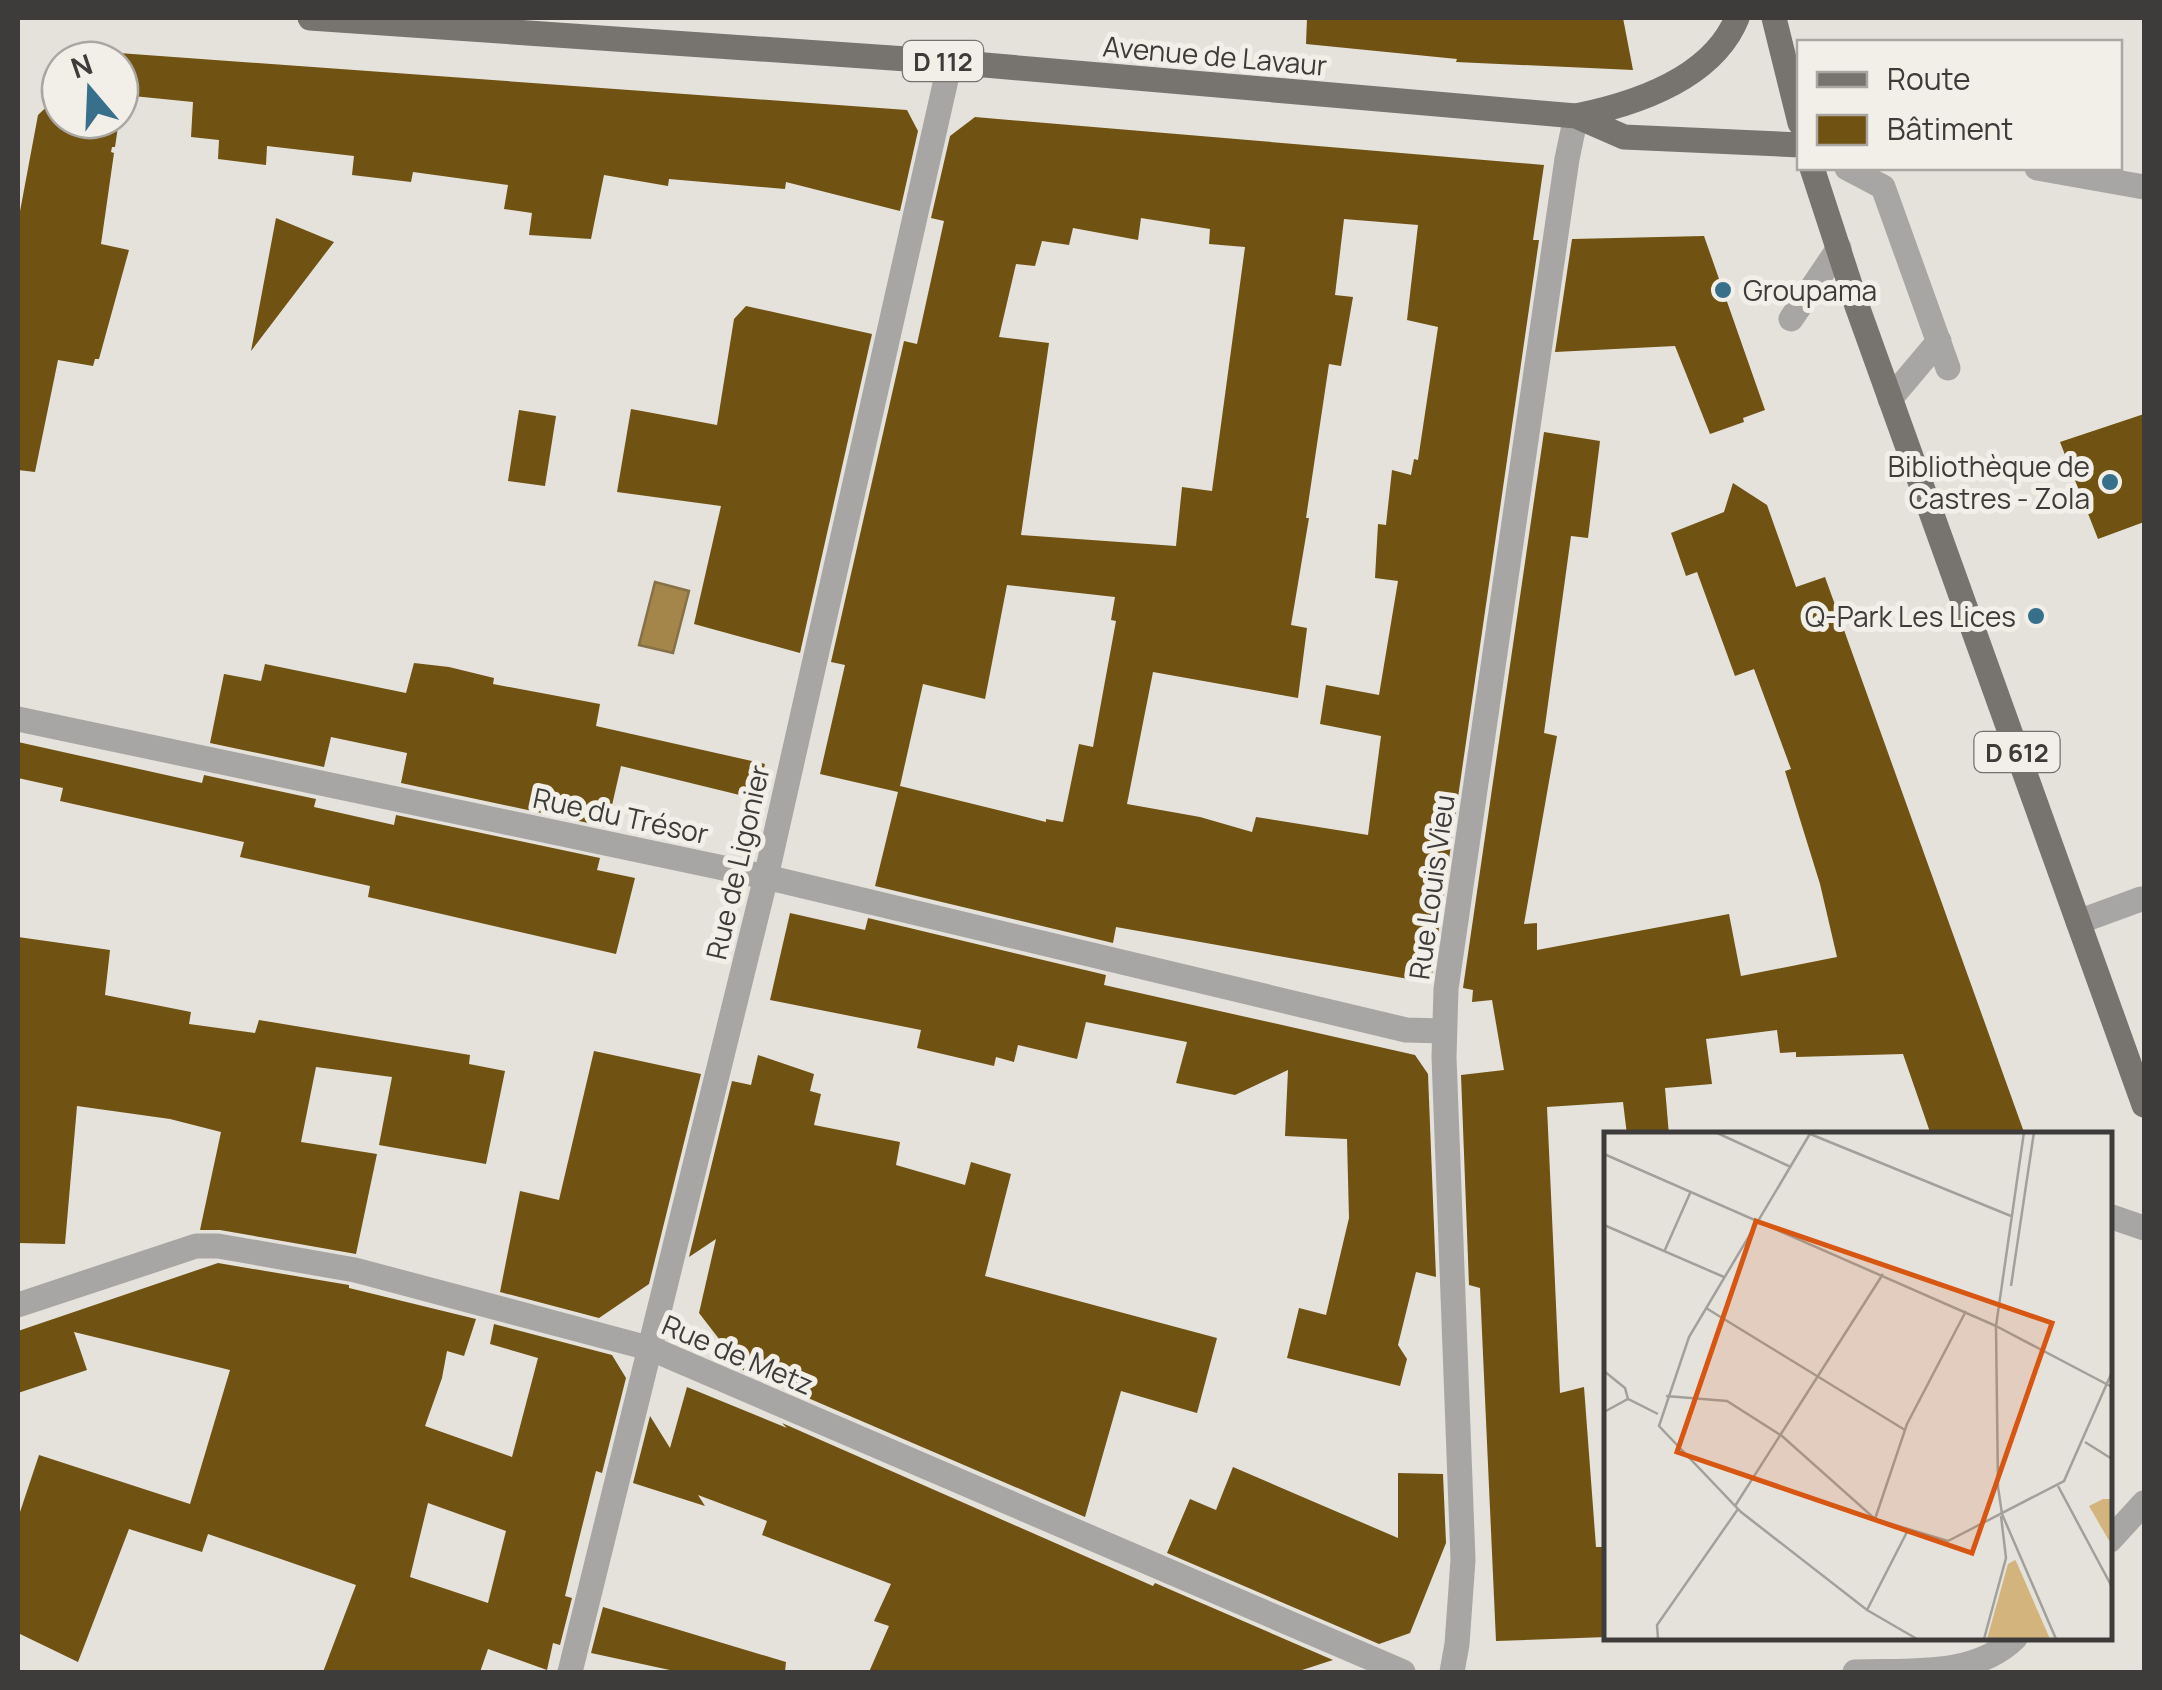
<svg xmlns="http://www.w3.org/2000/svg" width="2162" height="1690" font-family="Manrope,sans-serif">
	<rect width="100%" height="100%" fill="#e5e2dc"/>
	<path fill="#a5864a" stroke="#867045" stroke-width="2.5" d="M 655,582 L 689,591 L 673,653 L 639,645 Z"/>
	<path fill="#705212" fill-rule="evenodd" d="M 1307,18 L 1623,18 L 1633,70 L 1456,62 L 1457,59 L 1306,44 Z
		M 105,52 L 907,110 L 918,131 L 900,211 L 786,182 L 785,189 L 669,179 L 668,186 L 604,175 L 591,239 L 529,235 L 532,213 L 504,209 L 508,185 L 413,172 L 411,182 L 352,175 L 354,156 L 267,146 L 266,165 L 218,159 L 219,140 L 191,137 L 193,102 L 123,95 L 120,112 L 120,60 L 97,60 Z
		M 60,94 L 60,120 L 119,120 L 115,147 L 112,147 L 111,152 L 114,153 L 101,244 L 129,250 L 99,359 L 95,359 L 93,366 L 58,360 L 35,472 L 18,470 L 18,222 L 38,115 Z
		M 975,117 L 1544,165 L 1533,240 L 1539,240 L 1431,983 L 1116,927 L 1113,943 L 875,886 L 898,792 L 820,774 L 845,665 L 831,662 L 904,341 L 917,344 L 944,221 L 931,218 L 950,136 ZM 1141,218 L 1210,229 L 1209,244 L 1245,247 L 1212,491 L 1182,487 L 1176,546 L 1021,535 L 1049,343 L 999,337 L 1016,264 L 1035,266 L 1042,241 L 1069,245 L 1073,228 L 1138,240 ZM 1344,219 L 1418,225 L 1407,320 L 1438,327 L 1418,460 L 1414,459 L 1411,475 L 1392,470 L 1386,525 L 1378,524 L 1375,578 L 1398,581 L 1379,695 L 1326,685 L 1320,724 L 1381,736 L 1368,835 L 1256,817 L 1252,832 L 1200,817 L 1127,804 L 1153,672 L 1298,698 L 1307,628 L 1291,625 L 1309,518 L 1306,518 L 1329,364 L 1341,366 L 1353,297 L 1335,295 ZM 1007,585 L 1115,597 L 1111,620 L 1116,621 L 1093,747 L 1079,744 L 1063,822 L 1046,819 L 1046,822 L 900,786 L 923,684 L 985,699 Z
		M 276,218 L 334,242 L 251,351 Z
		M 1704,236 L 1765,410 L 1743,418 L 1744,422 L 1710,434 L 1675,346 L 1555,352 L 1572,239 Z
		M 746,306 L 872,334 L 800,653 L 694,624 L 721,506 L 617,492 L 631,409 L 717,425 L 734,319 Z
		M 519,410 L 556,416 L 545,486 L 508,481 Z
		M 2144,414 L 2144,522 L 2098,539 L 2060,442 Z
		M 1544,432 L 1600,441 L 1588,538 L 1571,536 L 1544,733 L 1557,736 L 1524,924 L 1537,923 L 1537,950 L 1729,914 L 1741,976 L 1837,957 L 1820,884 L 1785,771 L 1791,769 L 1754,669 L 1735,676 L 1697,572 L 1686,576 L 1671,533 L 1724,512 L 1733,483 L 1767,505 L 1796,587 L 1825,577 L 2025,1135 L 1931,1135 L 1903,1054 L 1796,1057 L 1796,1052 L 1780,1053 L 1777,1030 L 1706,1039 L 1712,1084 L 1665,1088 L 1669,1135 L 1627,1135 L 1623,1102 L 1547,1107 L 1560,1393 L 1584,1387 L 1596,1547 L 1607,1547 L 1607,1637 L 1496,1641 L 1480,1288 L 1469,1285 L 1461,1075 L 1504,1070 L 1492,1000 L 1472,1002 L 1473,990 L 1463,988 Z
		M 414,663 L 449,667 L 494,678 L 493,684 L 600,704 L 596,726 L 765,764 L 756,799 L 621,766 L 607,827 L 401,783 L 407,753 L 331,737 L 324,767 L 210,743 L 224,674 L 261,681 L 265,664 L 406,693 Z
		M 18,742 L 202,783 L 204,775 L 316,799 L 314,807 L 394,825 L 396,815 L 600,858 L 597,870 L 635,878 L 616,954 L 368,897 L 370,886 L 240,857 L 244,842 L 60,801 L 63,788 L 18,778 Z
		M 790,913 L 865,930 L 868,918 L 1106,975 L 1104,985 L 1415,1055 L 1428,1074 L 1436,1277 L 1416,1272 L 1398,1345 L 1407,1359 L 1400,1386 L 1287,1358 L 1299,1308 L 1326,1315 L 1349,1218 L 1347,1139 L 1285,1136 L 1288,1070 L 1235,1095 L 1176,1083 L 1187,1042 L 1086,1022 L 1077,1059 L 1018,1045 L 1014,1062 L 996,1057 L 994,1066 L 917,1048 L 921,1030 L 770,1000 Z
		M 18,937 L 110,950 L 105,995 L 191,1012 L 189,1024 L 255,1033 L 259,1020 L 470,1055 L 469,1064 L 505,1071 L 486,1164 L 379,1145 L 392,1077 L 316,1067 L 301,1142 L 377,1154 L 356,1254 L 220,1230 L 200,1230 L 221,1132 L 170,1119 L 77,1106 L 65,1244 L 18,1243 Z
		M 594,1051 L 701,1074 L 649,1284 L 599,1318 L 500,1292 L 520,1191 L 559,1200 Z
		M 758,1055 L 814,1074 L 810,1091 L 821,1094 L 814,1125 L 900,1142 L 896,1165 L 965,1185 L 971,1162 L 1011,1174 L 985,1276 L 1217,1338 L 1197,1413 L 1121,1391 L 1085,1517 L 743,1370 L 699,1313 L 716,1239 L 689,1257 L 732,1081 L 751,1085 Z
		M 218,1263 L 349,1285 L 349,1288 L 476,1319 L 464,1356 L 447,1351 L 442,1378 L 425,1426 L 512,1457 L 538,1358 L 490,1344 L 494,1324 L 612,1355 L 626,1378 L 602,1473 L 596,1471 L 575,1555 L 565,1596 L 572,1598 L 560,1645 L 553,1643 L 547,1670 L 488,1649 L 480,1672 L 323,1672 L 356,1585 L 208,1534 L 202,1552 L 129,1529 L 78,1662 L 18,1633 L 18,1518 L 39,1455 L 190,1504 L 230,1370 L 74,1332 L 87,1370 L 18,1393 L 18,1331 ZM 428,1503 L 506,1531 L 488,1603 L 410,1577 Z
		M 687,1387 L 787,1428 L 782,1423 L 1153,1586 L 1155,1583 L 1333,1660 L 1296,1672 L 869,1672 L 889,1626 L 874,1621 L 891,1584 L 762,1535 L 767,1521 L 698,1495 L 705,1506 L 633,1483 L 650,1416 L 670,1448 Z
		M 1233,1467 L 1398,1538 L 1398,1473 L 1443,1474 L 1446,1543 L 1410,1633 L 1379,1644 L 1167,1553 L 1190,1499 L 1216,1510 Z
		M 603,1607 L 786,1662 L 785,1672 L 679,1672 L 591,1653 Z"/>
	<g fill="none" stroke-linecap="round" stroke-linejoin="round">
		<path stroke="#a8a6a4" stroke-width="25" d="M 1847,168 L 1883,187 L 1948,368
			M 1791,319 L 1839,248
			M 1890,399 L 1939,341
			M 2078,922 L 2141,899
			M 2112,1217 L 2144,1228"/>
		<path stroke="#a8a6a4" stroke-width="25" d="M 2037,168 L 2144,187
			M 18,719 L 766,877 L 1406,1030 L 1444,1031
			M 18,1305 L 196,1246 L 218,1246 L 355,1270 L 652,1349 L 1403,1672
			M 2110,1540 L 2144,1503
			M 570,1672 L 766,877 L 950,62
			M 1452,1672 L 1457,1644 L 1463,1560 L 1444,1057 L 1446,989 L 1567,159 L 1576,116
			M 1855,1672 C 1909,1670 1974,1678 2015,1638"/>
		<path stroke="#777470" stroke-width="25" d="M 310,18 L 950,62 L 1576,116 C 1635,104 1712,79 1737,18
			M 1774,18 L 1800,123
			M 1576,116 L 1624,137 L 1800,145
			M 1812,168 L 1857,306 L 2144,1105"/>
	</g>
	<g fill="#386f8a" stroke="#f2efe9" stroke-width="4">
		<circle cx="1723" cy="290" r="10"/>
		<circle cx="2110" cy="482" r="10"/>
		<circle cx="2036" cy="616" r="10"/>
	</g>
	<g text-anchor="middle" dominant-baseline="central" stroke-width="10" stroke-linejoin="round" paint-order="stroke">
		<g fill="#f2efe9" stroke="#73726e" stroke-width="2.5">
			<rect x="903" y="41" width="80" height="40" rx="8"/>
			<rect x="1974.5" y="732" width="85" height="40" rx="8"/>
		</g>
		<g font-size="25" font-weight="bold" fill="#3d3c3a">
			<text x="943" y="61">D 112</text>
			<text x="2017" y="752">D 612</text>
		</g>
		<g font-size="28" fill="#3d3c3a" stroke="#f2efe9">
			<text transform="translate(1215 55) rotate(5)">Avenue de Lavaur</text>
			<text transform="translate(621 815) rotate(12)">Rue du Trésor</text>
			<text transform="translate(737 862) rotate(-77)">Rue de Ligonier</text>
			<text transform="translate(1431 887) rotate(-82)">Rue Louis Vieu</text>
			<text transform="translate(738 1354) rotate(23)">Rue de Metz</text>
		</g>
		<g font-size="28" fill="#3d3c3a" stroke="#f2efe9" text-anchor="end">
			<text x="1743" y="290" text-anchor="start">Groupama</text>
			<text x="2090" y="466">Bibliothèque de<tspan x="2090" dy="32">Castres - Zola</tspan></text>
			<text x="2016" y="616">Q-Park Les Lices</text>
		</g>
	</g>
	<g transform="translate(1604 1132)">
		<rect width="508" height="508" fill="#e5e2dc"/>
		<path d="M 499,367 L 507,367 L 507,412 L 485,374 ZM 411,428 L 412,429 L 446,507 L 383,507 L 404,432 Z" fill="#d2b47c"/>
		<path fill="none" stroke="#a2a09b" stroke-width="2.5" d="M 111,0 L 187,35M 207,0 L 85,205 L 55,294 L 137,380 L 263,478 L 313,507M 420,0 L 392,194 L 394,355 L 398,382 L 452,507M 206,2 L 407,84M 0,22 L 392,194M 0,93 L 120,145M 60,120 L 87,59M 407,154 L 430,0M 102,176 L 301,298M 392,194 L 508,255M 0,239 L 21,256 L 24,267M 62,264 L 123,269 L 178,304 L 271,387 L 344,409 L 460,349 L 508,240M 0,280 L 24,267 L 54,282M 481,310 L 508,327M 454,354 L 508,455M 131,374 L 279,142M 271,387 L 303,292 L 362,179M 263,478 L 304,398M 54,507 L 53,493 L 134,377M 380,507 L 402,426 L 397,384"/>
		<path fill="#d75611" fill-opacity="0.15" stroke="#d75611" stroke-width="5" d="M 152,89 L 448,191 L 368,421 L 73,320 Z"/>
		<rect width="508" height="508" fill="none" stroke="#3d3c3a" stroke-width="5"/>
	</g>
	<rect width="2162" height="1690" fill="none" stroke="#3d3c3a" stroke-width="40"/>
	<rect x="1797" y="40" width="325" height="130" fill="#f2efe9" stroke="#aaa7a3" stroke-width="2.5"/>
	<rect x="1817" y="72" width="50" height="15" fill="#777470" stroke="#aaa7a3" stroke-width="2.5"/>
	<text x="1887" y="90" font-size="30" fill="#3d3c3a">Route</text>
	<rect x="1817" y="115" width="50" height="30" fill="#705212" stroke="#aaa7a3" stroke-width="2.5"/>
	<text x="1887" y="140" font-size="30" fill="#3d3c3a">Bâtiment</text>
	<g transform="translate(90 90) rotate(341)"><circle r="48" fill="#f2efe9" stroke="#aaa7a3" stroke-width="2.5"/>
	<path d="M0-8L18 38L0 25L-18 38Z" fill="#386f8a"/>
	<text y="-15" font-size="28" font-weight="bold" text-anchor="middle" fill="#3d3c3a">N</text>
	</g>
</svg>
